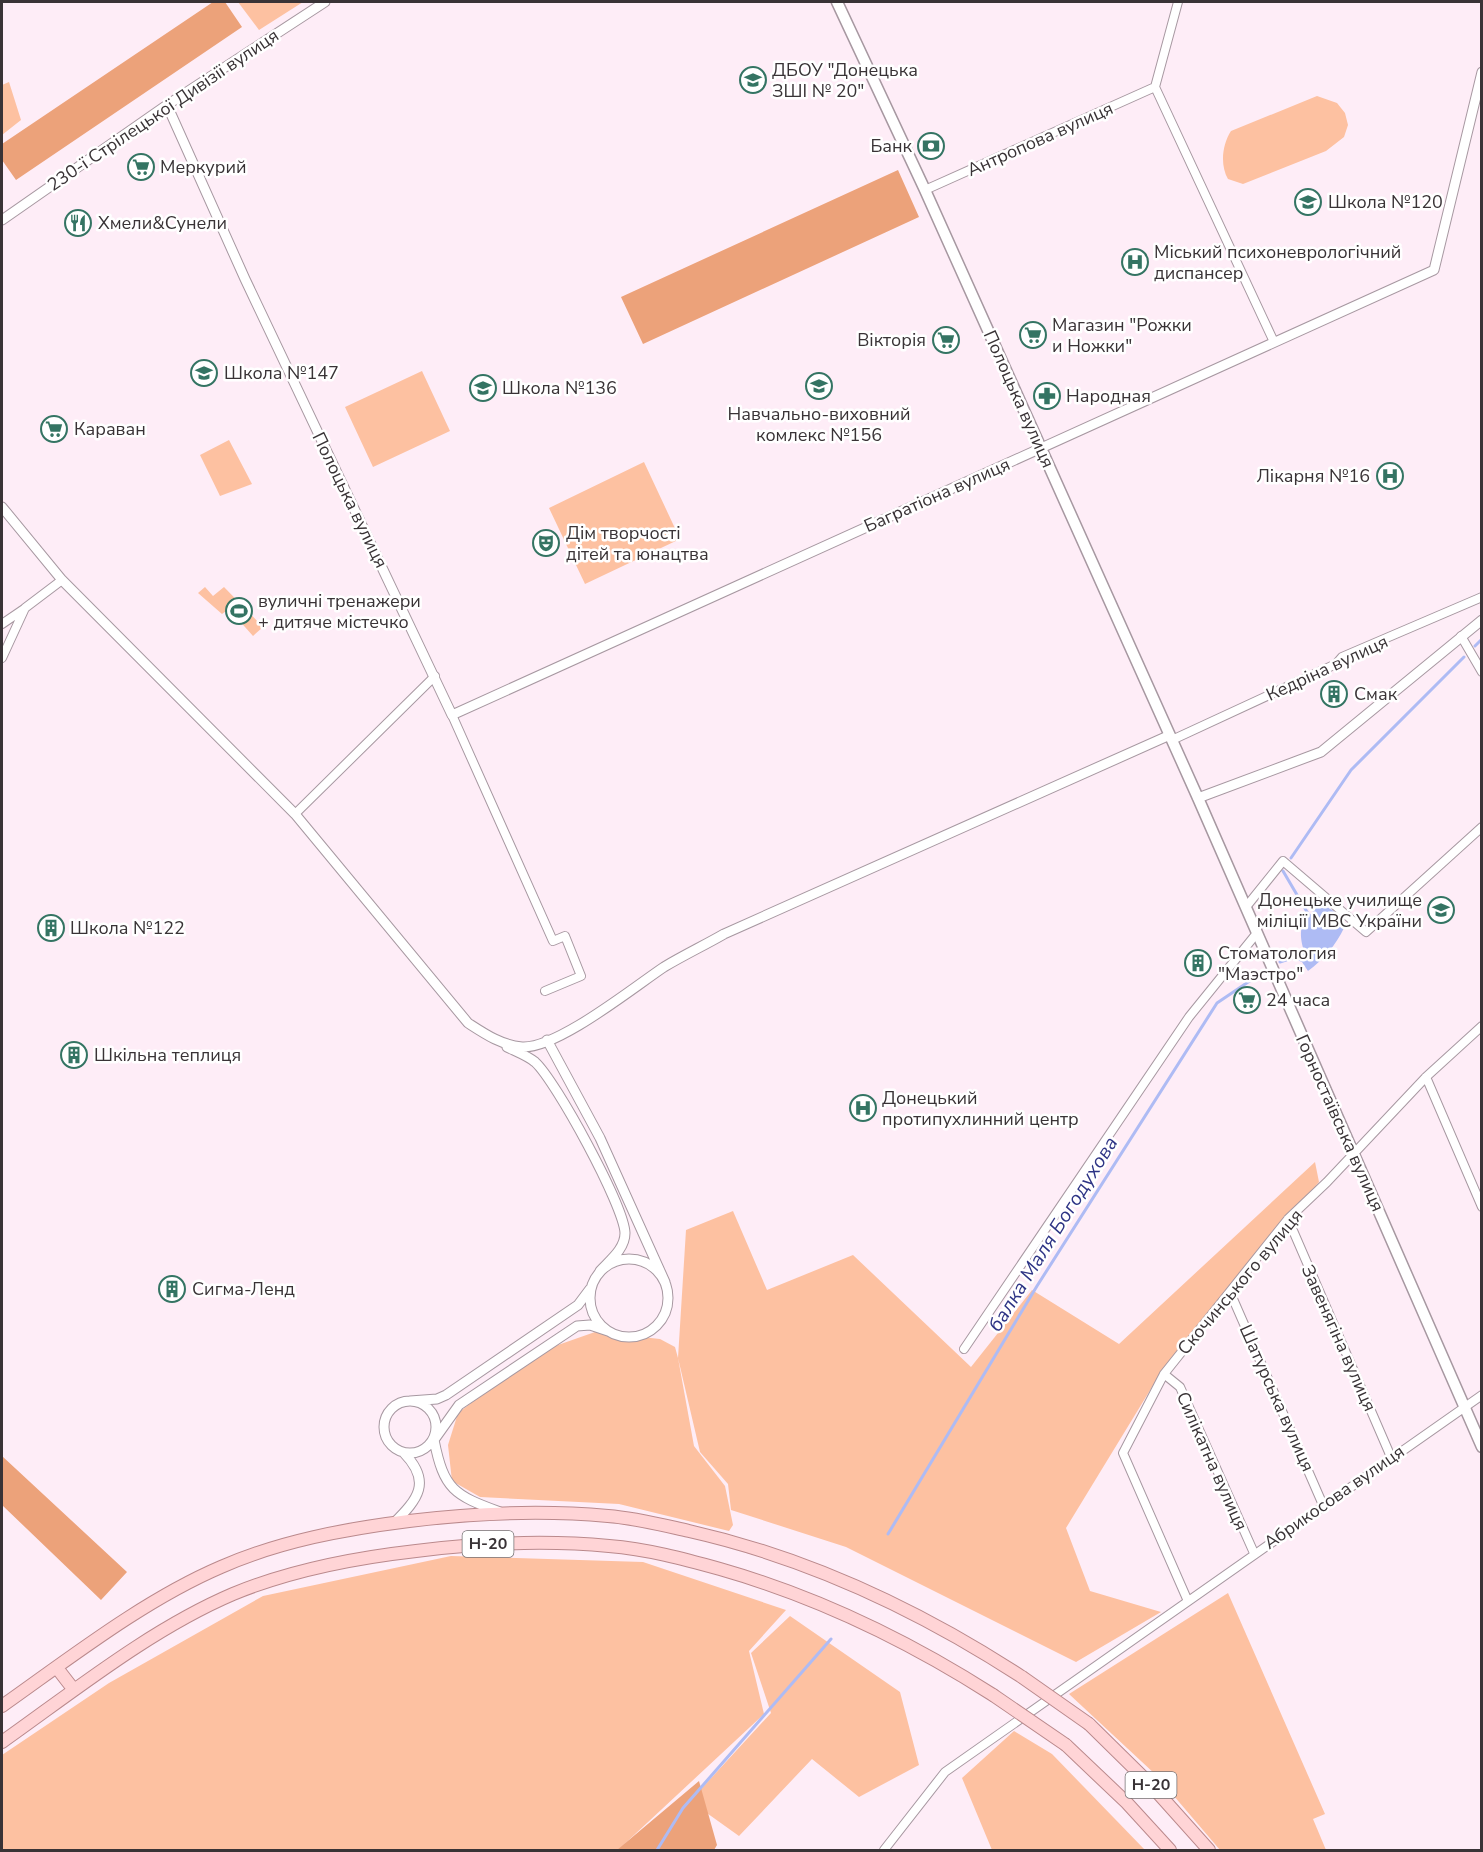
<svg xmlns="http://www.w3.org/2000/svg" width="1483" height="1852" font-family="'Nunito Sans',sans-serif">
	<rect width="100%" height="100%" fill="#feedf7"/>
	<path fill="#fdc1a1" d="M 238,2 L 303,2 L 259,30 Z
		M 9,82 L 21,120 L 2,135 L 2,85 Z
		M 1317,96 L 1337,103 L 1345,113 L 1348,125 L 1344,137 L 1326,151 L 1243,184 L 1228,179 C 1220,165 1222,145 1231,131 Z
		M 422,371 L 450,431 L 373,467 L 345,407 Z
		M 229,440 L 252,484 L 220,496 L 200,455 Z
		M 644,462 L 680,539 L 585,584 L 549,508 Z
		M 205,587 L 213,596 L 224,587 L 263,627 L 253,636 L 229,609 L 222,614 L 198,593 Z
		M 1315,1162 L 1319,1182 L 1163,1369 L 1066,1528 L 1090,1591 L 1161,1612 L 1076,1662 L 846,1547 L 731,1510 L 728,1484 L 700,1452 L 678,1358 L 694,1446 L 725,1486 L 733,1525 L 729,1531 L 619,1504 L 480,1497 L 452,1481 L 448,1445 L 458,1413 L 538,1352 L 595,1332 L 660,1339 L 675,1347 L 678,1358 L 686,1230 L 733,1211 L 767,1290 L 853,1255 L 971,1367 L 1032,1290 L 1119,1344 Z
		M 451,1556 L 643,1562 L 786,1610 L 749,1651 L 764,1714 L 618,1850 L 2,1850 L 2,1755 L 109,1683 L 263,1596 Z
		M 1228,1593 L 1325,1814 L 1313,1819 L 1326,1850 L 1220,1850 L 1156,1775 L 1069,1694 Z
		M 790,1616 L 900,1692 L 919,1765 L 859,1797 L 812,1759 L 739,1836 L 690,1801 L 771,1713 L 751,1653 Z
		M 1014,1731 L 1052,1754 L 1145,1850 L 992,1850 L 962,1778 Z"/>
	<path fill="#eca27a" d="M 213,2 L 225,2 L 242,27 L 16,180 L 2,160 L 2,144 Z
		M 898,170 L 919,217 L 643,344 L 621,297 Z
		M 2,1456 L 127,1572 L 101,1600 L 2,1505 Z
		M 699,1781 L 717,1845 L 714,1850 L 617,1850 Z"/>
	<path fill="#aebbf4" d="M 1320,903 L 1339,914 L 1344,928 C 1336,945 1323,960 1308,971 L 1302,962 L 1292,958 L 1292,954 L 1303,948 C 1297,923 1305,922 1320,903 Z"/>
	<g fill="none" stroke-linecap="round" stroke-linejoin="round">
		<path stroke="#aebbf4" stroke-width="3" d="M 1475,646 L 1482,639
			M 1291,858 L 1351,770 L 1464,657
			M 1283,871 L 1310,917
			M 1280,962 L 1295,957
			M 888,1534 L 1037,1286 L 1217,1003 L 1266,970
			M 657,1850 L 683,1808 L 831,1639"/>
		<defs>
			<path id="minor" d="M 1155,87 L 1274,342
				M 925,190 L 1155,87 L 1178,2
				M 2,624 L 24,609
				M 1461,636 L 1482,672
				M 2,658 L 25,608 L 62,580
				M 452,715 L 553,941 L 565,936 L 581,976 L 545,991
				M 1172,740 L 1336,664 L 1342,657 L 1482,597
				M 295,814 L 435,676
				M 1246,907 L 1283,861 L 1366,932 L 1482,827
				M 1426,1077 L 1482,1207
				M 1288,1219 L 1391,1457
				M 1230,1292 L 1323,1505
				M 964,1349 L 1189,1017 L 1257,933
				M 1164,1374 L 1180,1387 L 1254,1553
				M 1187,1599 L 1123,1453 L 1164,1374 L 1288,1219 L 1327,1182 L 1426,1077 L 1482,1026
				M 884,1850 L 945,1772 L 1482,1395"/>
			<path id="tertiary" d="M 167,105 L 245,279 L 452,715 L 1434,270 L 1482,72
				M 2,220 L 167,105 L 325,2
				M 2,507 L 62,580 L 295,814 L 468,1023 C 485,1034 501,1045 522,1047 C 557,1049 634,987 664,967 C 684,955 705,945 724,934 L 1170,735
				M 1198,798 L 1321,752 L 1482,620
				M 547,1040 L 600,1138 L 665,1282
				M 507,1047 C 515,1051 528,1056 535,1062 C 556,1081 624,1206 625,1233 C 625,1249 610,1260 600,1271
				M590 1298a39 39 0 1 1 78 0a39 39 0 1 1-78 0Z
				M384 1427a26 26 0 1 1 52 0a26 26 0 1 1-52 0Z
				M 410,1401 L 437,1399 L 446,1395 L 578,1305 L 590,1289
				M 500,1512 C 454,1495 444,1490 434,1440 L 459,1405 L 577,1326 L 590,1325 L 608,1331
				M 394,1523 C 418,1499 432,1482 404,1453"/>
			<path id="secondary" d="M 837,2 L 925,190 L 1198,798 L 1482,1447"/>
			<path id="primary" d="M 57,1668 L 74,1690
				M 2,1706 C 70,1658 144,1600 221,1567 C 280,1541 345,1529 409,1521 C 474,1513 542,1510 608,1516 C 635,1518 662,1525 689,1531 C 809,1558 919,1610 1022,1677
				M 1089,1724 L 1149,1783 L 1209,1850
				M 2,1742 C 74,1691 151,1629 233,1594 C 291,1570 354,1558 416,1551 C 480,1543 545,1540 609,1546 C 647,1549 684,1559 720,1569 C 818,1597 907,1640 993,1695
				M 1066,1745 L 1127,1803 L 1170,1850"/>
		</defs>
		<use href="#minor" stroke="#a798a1" stroke-width="10"/>
		<use href="#tertiary" stroke="#a798a1" stroke-width="11"/>
		<use href="#secondary" stroke="#a798a1" stroke-width="13"/>
		<use href="#primary" stroke="#ba898c" stroke-width="14"/>
		<use href="#minor" stroke="#fff" stroke-width="8"/>
		<use href="#tertiary" stroke="#fff" stroke-width="9"/>
		<use href="#secondary" stroke="#fff" stroke-width="10"/>
		<use href="#primary" stroke="#ffd4d6" stroke-width="12"/>
		<defs>
			<path id="primary-bridge" d="M 1022,1677 L 1089,1724
				M 993,1695 L 1066,1745"/>
		</defs>
		<use href="#primary-bridge" stroke="#ba898c" stroke-width="14" stroke-linecap="butt"/>
		<use href="#primary-bridge" stroke="#ffd4d6" stroke-width="12"/>
	</g>
	<defs>
		<symbol id="school-ring" viewBox="-11 -11 22 22"><circle r="9.5" fill="#fff" stroke="#347463" stroke-width="1.5"/><path d="M0-5L7-2L0 1L-7-2ZM-4 1L0 2.5L4 1V4Q0 6-4 4Z" fill="#347463"/></symbol>
		<symbol id="bank-ring" viewBox="-11 -11 22 22"><circle r="9.5" fill="#fff" stroke="#347463" stroke-width="1.5"/><path d="M-6-4H6V4H-6ZM0-2.3a2.3 2.3 0 1 0 0 4.6a2.3 2.3 0 1 0 0-4.6Z" fill="#347463"/></symbol>
		<symbol id="supermarket-ring" viewBox="-11 -11 22 22"><circle r="9.5" fill="#fff" stroke="#347463" stroke-width="1.5"/><path d="M-6-5.5h2.5l.6 2H6L4.5 2H-2.5L-4.4-4H-6ZM-1.5 3.2a1.3 1.3 0 1 0 .1 0ZM3 3.2a1.3 1.3 0 1 0 .1 0Z" fill="#347463"/></symbol>
		<symbol id="restaurant-ring" viewBox="-11 -11 22 22"><circle r="9.5" fill="#fff" stroke="#347463" stroke-width="1.5"/><path d="M-5-6h1v4h1v-4h1v4h1v-4h1v5L-1.5 .5V6h-2V.5L-5-1ZM5-6V6H3V1.5H1.5Q1.5-4 5-6Z" fill="#347463"/></symbol>
		<symbol id="hospital-ring" viewBox="-11 -11 22 22"><circle r="9.5" fill="#fff" stroke="#347463" stroke-width="1.5"/><path d="M-5-5h3v3.5h4V-5h3V5h-3V1.5h-4V5h-3Z" fill="#347463"/></symbol>
		<symbol id="pharmacy-ring" viewBox="-11 -11 22 22"><circle r="9.5" fill="#fff" stroke="#347463" stroke-width="1.5"/><path d="M-2-6h4v4h4v4h-4v4h-4v-4h-4v-4h4Z" fill="#347463"/></symbol>
		<symbol id="theatre-ring" viewBox="-11 -11 22 22"><circle r="9.5" fill="#fff" stroke="#347463" stroke-width="1.5"/><path d="M-5-5.5Q0-4 5-5.5V0Q5 5 0 6Q-5 5-5 0ZM-3.3-2.5H-1v1.5H-3.3ZM1-2.5H3.3v1.5H1ZM-2.8 1Q0 5.5 2.8 1Z" fill="#347463"/></symbol>
		<symbol id="stadium-ring" viewBox="-11 -11 22 22"><circle r="9.5" fill="#fff" stroke="#347463" stroke-width="1.5"/><path d="M0-5a6.5 5 0 1 0 0 10a6.5 5 0 1 0 0-10ZM-3.5-1.8h7v3.6h-7Z" fill="#347463"/></symbol>
		<symbol id="building-ring" viewBox="-11 -11 22 22"><circle r="9.5" fill="#fff" stroke="#347463" stroke-width="1.5"/><path d="M-4-6H4V6H1V3H-1V6H-4ZM-2.5-4.3h1.7v1.8h-1.7ZM.8-4.3h1.7v1.8H.8ZM-2.5-1h1.7V.8h-1.7ZM.8-1h1.7V.8H.8Z" fill="#347463"/></symbol>
		<symbol id="university-ring" viewBox="-11 -11 22 22"><circle r="9.5" fill="#fff" stroke="#347463" stroke-width="1.5"/><path d="M0-5L7-2L0 1L-7-2ZM-4 1L0 2.5L4 1V4Q0 6-4 4Z" fill="#347463"/></symbol>
	</defs>
	<g fill-rule="evenodd">
		<use href="#school-ring" x="738" y="65" width="30" height="30"/>
		<use href="#bank-ring" x="916" y="131" width="30" height="30"/>
		<use href="#supermarket-ring" x="126" y="152" width="30" height="30"/>
		<use href="#school-ring" x="1293" y="187" width="30" height="30"/>
		<use href="#restaurant-ring" x="63" y="208" width="30" height="30"/>
		<use href="#hospital-ring" x="1120" y="247" width="30" height="30"/>
		<use href="#supermarket-ring" x="1018" y="320" width="30" height="30"/>
		<use href="#supermarket-ring" x="931" y="325" width="30" height="30"/>
		<use href="#school-ring" x="189" y="358" width="30" height="30"/>
		<use href="#school-ring" x="804" y="371" width="30" height="30"/>
		<use href="#school-ring" x="468" y="373" width="30" height="30"/>
		<use href="#pharmacy-ring" x="1032" y="381" width="30" height="30"/>
		<use href="#supermarket-ring" x="39" y="414" width="30" height="30"/>
		<use href="#hospital-ring" x="1375" y="461" width="30" height="30"/>
		<use href="#theatre-ring" x="531" y="528" width="30" height="30"/>
		<use href="#stadium-ring" x="224" y="596" width="30" height="30"/>
		<use href="#building-ring" x="1319" y="679" width="30" height="30"/>
		<use href="#university-ring" x="1426" y="895" width="30" height="30"/>
		<use href="#building-ring" x="36" y="913" width="30" height="30"/>
		<use href="#building-ring" x="1183" y="948" width="30" height="30"/>
		<use href="#supermarket-ring" x="1232" y="985" width="30" height="30"/>
		<use href="#building-ring" x="59" y="1040" width="30" height="30"/>
		<use href="#hospital-ring" x="848" y="1093" width="30" height="30"/>
		<use href="#building-ring" x="157" y="1274" width="30" height="30"/>
	</g>
	<g text-anchor="middle" dominant-baseline="central" stroke-width="5" stroke-linejoin="round" paint-order="stroke">
		<g fill="#fff" stroke="#747072" stroke-width="1.5">
			<rect x="462.5" y="1531" width="51" height="26" rx="4.5"/>
			<rect x="1125.5" y="1772" width="51" height="26" rx="4.5"/>
		</g>
		<g font-size="16" font-weight="bold" fill="#393336">
			<text x="488" y="1544">Н-20</text>
			<text x="1151" y="1785">Н-20</text>
		</g>
		<g font-size="18" fill="#393336" stroke="#fff" text-anchor="start">
			<text x="772" y="70">ДБОУ "Донецька<tspan x="772" dy="21">ЗШІ № 20"</tspan></text>
			<text x="912" y="146" text-anchor="end">Банк</text>
			<text x="160" y="167">Меркурий</text>
			<text x="1328" y="202">Школа №120</text>
			<text x="98" y="223">Хмели&amp;Сунели</text>
			<text x="1154" y="252">Міський психоневрологічний<tspan x="1154" dy="21">диспансер</tspan></text>
			<text x="1052" y="325">Магазин "Рожки<tspan x="1052" dy="21">и Ножки"</tspan></text>
			<text x="926" y="340" text-anchor="end">Вікторія</text>
			<text x="224" y="373">Школа №147</text>
			<text x="502" y="388">Школа №136</text>
			<text x="1066" y="396">Народная</text>
			<text x="819" y="414" text-anchor="middle">Навчально-виховний<tspan x="819" dy="21">комлекс №156</tspan></text>
			<text x="74" y="429">Караван</text>
			<text x="1370" y="476" text-anchor="end">Лікарня №16</text>
			<text x="566" y="533">Дім творчості<tspan x="566" dy="21">дітей та юнацтва</tspan></text>
			<text x="258" y="601">вуличні тренажери<tspan x="258" dy="21">+ дитяче містечко</tspan></text>
			<text x="1354" y="694">Смак</text>
			<text x="1422" y="900" text-anchor="end">Донецьке училище<tspan x="1422" dy="21">міліції МВС України</tspan></text>
			<text x="70" y="928">Школа №122</text>
			<text x="1218" y="953">Стоматология<tspan x="1218" dy="21">"Маэстро"</tspan></text>
			<text x="1266" y="1000">24 часа</text>
			<text x="94" y="1055">Шкільна теплиця</text>
			<text x="882" y="1098">Донецький<tspan x="882" dy="21">протипухлинний центр</tspan></text>
			<text x="192" y="1289">Сигма-Ленд</text>
		</g>
		<g font-size="18" fill="#393336" stroke="#fff">
			<text transform="translate(163 110) rotate(-34)">230-ї Стрілецької Дивізії вулиця</text>
			<text transform="translate(1040 139) rotate(-24)">Антропова вулиця</text>
			<text transform="translate(1019 399) rotate(66)">Полоцька вулиця</text>
			<text transform="translate(937 495) rotate(-24)">Багратіона вулиця</text>
			<text transform="translate(350 500) rotate(64)">Полоцька вулиця</text>
			<text transform="translate(1327 668) rotate(-25)">Кедріна вулиця</text>
			<text transform="translate(1340 1123) rotate(66)">Горностаївська вулиця</text>
			<text transform="translate(1240 1282) rotate(-50)">Скочинського вулиця</text>
			<text transform="translate(1339 1338) rotate(66)">Завенягіна вулиця</text>
			<text transform="translate(1277 1398) rotate(66)">Шатурська вулиця</text>
			<text transform="translate(1212 1461) rotate(66)">Силікатна вулиця</text>
			<text transform="translate(1334 1497) rotate(-35)">Абрикосова вулиця</text>
		</g>
		<g font-size="20" font-style="italic" fill="#2e3485" stroke="#fff">
			<text transform="translate(1053 1234) rotate(-58)">балка Маля Богодухова</text>
		</g>
	</g>
	<rect width="1483" height="1852" fill="none" stroke="#393336" stroke-width="6"/>
</svg>
